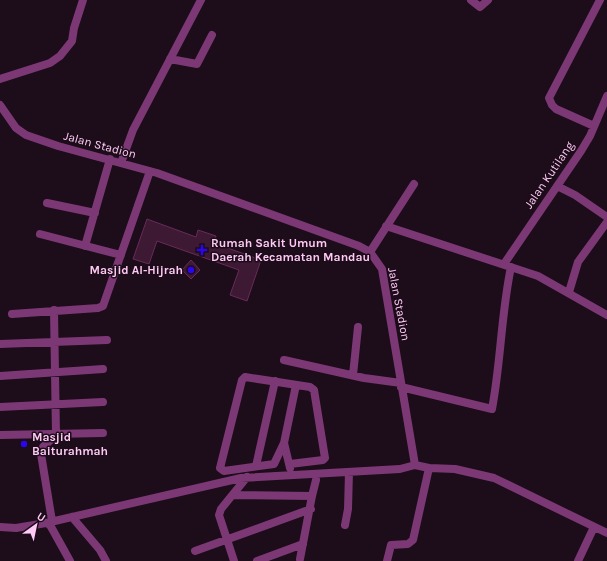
<svg xmlns="http://www.w3.org/2000/svg" width="607" height="561" font-family="Karla,sans-serif">
	<rect width="100%" height="100%" fill="#1d0c19"/>
	<path fill="#3d1934" stroke="#692b5a" d="M 147,219 L 196,237 L 198,230 L 216,236 L 214,243 L 261,260 L 247,301 L 230,295 L 239,270 L 157,241 L 149,264 L 133,259 Z
		M 191,260 L 200,270 L 191,279 L 182,270 Z"/>
	<g fill="none" stroke-linecap="round" stroke-linejoin="round">
		<path stroke="#7b3875" stroke-width="8" d="M 471,0 L 480,7 L 488,0
			M 170,59 L 197,64 L 212,35
			M 0,79 L 50,63 L 60,56 L 72,41 L 74,28 L 83,0
			M 0,105 L 16,128 L 26,135 L 58,146 L 157,173 L 359,246 L 370,252 L 382,269 L 415,465 L 429,468 L 455,469 L 494,478 L 607,533
			M 594,126 L 556,109 L 552,105 L 549,98 L 600,0
			M 121,163 L 133,130 L 201,0
			M 557,186 L 575,195 L 607,217
			M 47,203 L 95,213
			M 386,226 L 538,276 L 607,315
			M 40,234 L 121,255
			M 85,246 L 110,159
			M 370,252 L 414,184
			M 504,264 L 581,151 L 590,136 L 607,96
			M 569,292 L 578,262 L 607,222
			M 54,310 L 56,435
			M 12,314 L 98,308 L 103,306 L 150,171
			M 0,344 L 107,340
			M 284,360 L 364,378 L 401,383
			M 353,375 L 358,327
			M 0,376 L 103,369
			M 401,387 L 492,409 C 501,362 501,314 511,267
			M 0,407 L 103,402
			M 0,435 L 103,433
			M 284,443 L 274,464 L 224,471 L 220,468 L 242,380 L 245,377 L 310,387 L 314,390 L 325,458 L 323,460 L 290,464
			M 256,466 L 275,381
			M 290,468 L 284,443 L 296,385
			M 234,495 L 312,496 L 300,559
			M 312,496 L 316,480
			M 72,517 L 100,550 L 106,561
			M 52,521 L 41,454 L 43,447 L 56,435
			M 46,523 L 50,525 L 70,561
			M 345,525 L 348,509 L 349,472
			M 0,527 L 16,528 L 46,523 L 241,478 L 400,469 L 415,465
			M 195,551 L 311,509
			M 234,561 L 219,515 L 221,509 L 247,477
			M 257,561 L 303,544
			M 387,561 L 391,545 L 408,544 L 413,540 L 429,468
			M 578,561 L 594,527"/>
	</g>
	<g fill="#2906ed" stroke="#1d0c19" stroke-width="1.5">
		<path d="M200 244h4v4h4v4h-4v4h-4v-4h-4v-4h4z"/>
		<circle cx="191" cy="270" r="4"/>
		<circle cx="24" cy="444" r="4"/>
	</g>
	<g text-anchor="middle" dominant-baseline="central" stroke-width="3" stroke-linejoin="round" paint-order="stroke">
		<g font-size="12" fill="#fecaf5" stroke="#1d0c19">
			<text transform="translate(100 145) rotate(15)">Jalan Stadion</text>
			<text transform="translate(549 175) rotate(-56)">Jalan Kutilang</text>
			<text transform="translate(399 304) rotate(79)">Jalan Stadion</text>
		</g>
		<g font-size="12" font-weight="bold" fill="#fecaf5" stroke="#1d0c19" text-anchor="start">
			<text x="211" y="243">Rumah Sakit Umum<tspan x="211" dy="14">Daerah Kecamatan Mandau</tspan></text>
			<text x="183" y="270" text-anchor="end">Masjid Al-Hijrah</text>
			<text x="32" y="437">Masjid<tspan x="32" dy="14">Baiturahmah</tspan></text>
		</g>
	</g>
	<g transform="translate(36 525) rotate(33)" stroke="#1d0c19" stroke-width="3" paint-order="stroke">
	<path d="M0-3L7 15L0 10L-7 15Z" fill="#fecaf5"/>
	<text y="-6" font-size="11" font-weight="bold" text-anchor="middle" fill="#fecaf5">U</text>
	</g>
</svg>
